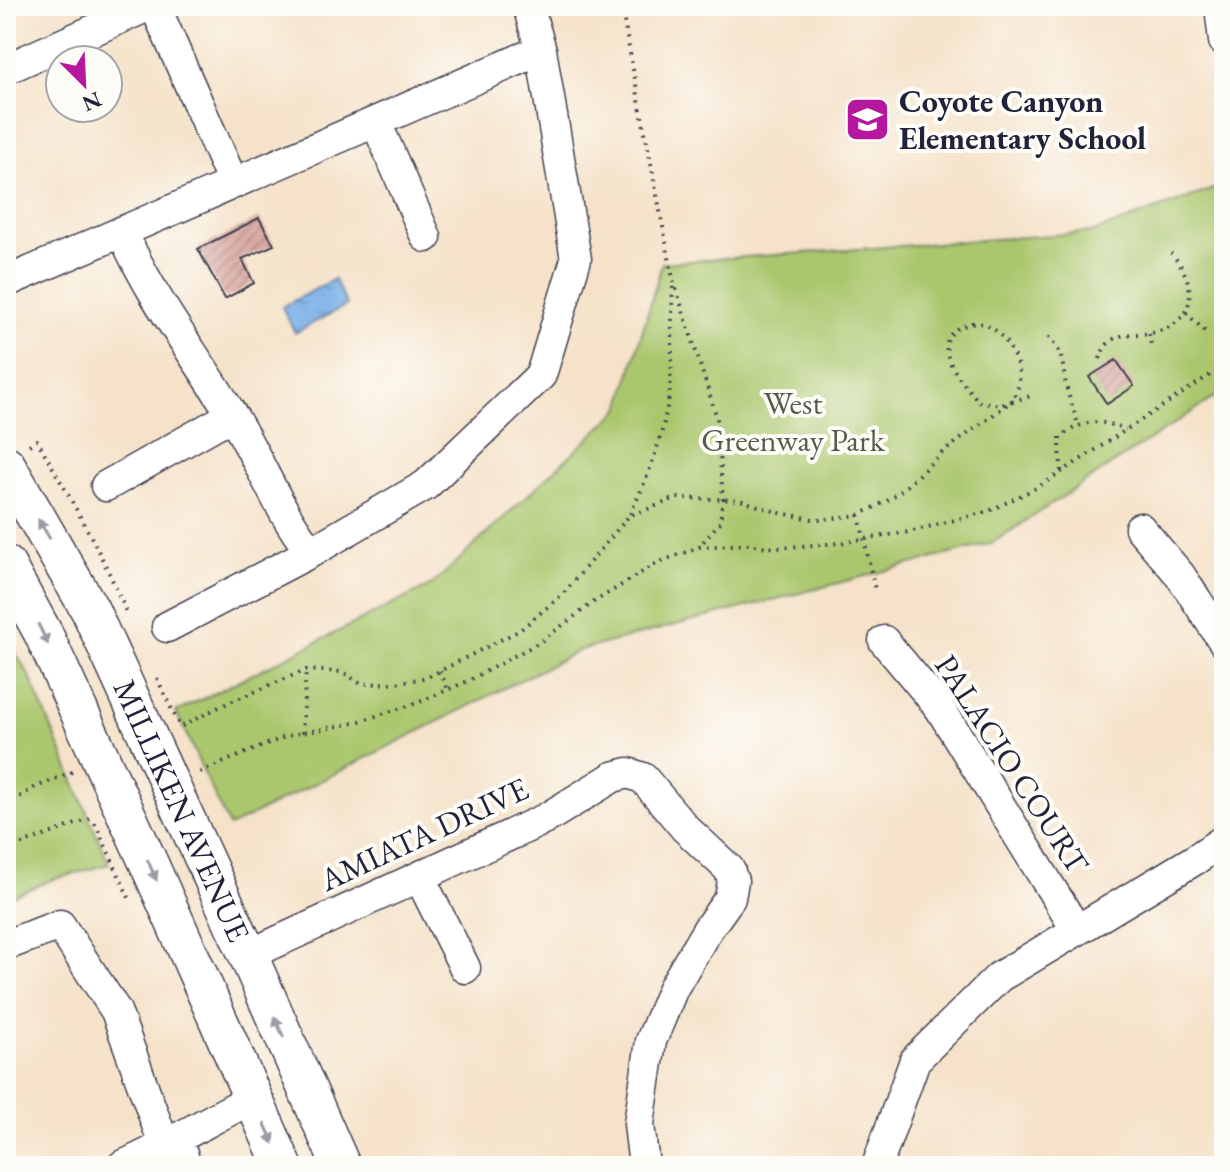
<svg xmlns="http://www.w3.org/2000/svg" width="1230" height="1172" font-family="'EB Garamond',serif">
	<defs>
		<pattern id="water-ripples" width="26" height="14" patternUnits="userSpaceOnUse" patternTransform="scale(2)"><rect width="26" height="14" fill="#77afe7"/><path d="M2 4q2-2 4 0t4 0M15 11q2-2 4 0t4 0" fill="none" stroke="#618ebc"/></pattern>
		<pattern id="building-hatch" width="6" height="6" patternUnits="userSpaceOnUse" patternTransform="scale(2)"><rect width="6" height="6" fill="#d39c96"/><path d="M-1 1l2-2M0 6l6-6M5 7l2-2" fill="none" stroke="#ab7f7c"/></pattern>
	</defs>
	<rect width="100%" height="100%" fill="#fdfcf7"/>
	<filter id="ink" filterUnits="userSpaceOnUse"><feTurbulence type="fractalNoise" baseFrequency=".0125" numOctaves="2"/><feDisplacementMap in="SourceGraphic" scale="16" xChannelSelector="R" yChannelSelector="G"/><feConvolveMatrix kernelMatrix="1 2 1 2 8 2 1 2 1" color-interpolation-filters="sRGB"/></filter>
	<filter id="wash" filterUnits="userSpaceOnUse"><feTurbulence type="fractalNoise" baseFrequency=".006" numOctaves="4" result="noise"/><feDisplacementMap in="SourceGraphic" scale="32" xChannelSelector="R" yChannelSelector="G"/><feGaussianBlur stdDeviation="1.8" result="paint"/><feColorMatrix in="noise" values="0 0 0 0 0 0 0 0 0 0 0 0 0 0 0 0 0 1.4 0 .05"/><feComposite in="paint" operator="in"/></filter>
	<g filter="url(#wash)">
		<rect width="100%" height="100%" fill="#f5e2c9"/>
		<path fill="#abc76e" stroke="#667454" stroke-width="2" d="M 1221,186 L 1224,186 L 1224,391 L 992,543 L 580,650 L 229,827 L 176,712 L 432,585 L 620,409 L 662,263 L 1094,232 Z
			M 6,637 L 30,677 L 109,864 L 51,880 L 6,899 Z"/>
		<path fill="url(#water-ripples)" stroke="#4c6891" stroke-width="2" d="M 334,279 L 347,305 L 295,333 L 282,307 Z"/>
		<g id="blocks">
			<path fill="url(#building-hatch)" d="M 259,218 L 274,245 L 242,259 L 254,283 L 225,299 L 198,249 Z
				M 1116,360 L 1134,386 L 1107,404 L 1089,377 Z"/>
		</g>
	</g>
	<g filter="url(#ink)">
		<use href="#blocks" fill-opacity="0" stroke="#423f50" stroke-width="2"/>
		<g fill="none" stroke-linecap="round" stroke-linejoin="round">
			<defs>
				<path id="minor" d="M 155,6 L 233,183
					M 1220,6 L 1224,41
					M 6,69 L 148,6
					M 376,122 L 426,237
					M 122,231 C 151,299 197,356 235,420 C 261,463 279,512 311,552
					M 6,282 L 541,50
					M 106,486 L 232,415
					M 1140,528 L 1180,575 L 1224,642
					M 167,627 L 311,552 L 426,485 L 541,375 L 576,259 L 541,50 L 528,6
					M 884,641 L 940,708 L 1076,929
					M 420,878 L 465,968
					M 6,945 L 60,925 L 116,1011 L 165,1147 L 183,1156 L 185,1166
					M 248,955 L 545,819 L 613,777 L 628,773 L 643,778 L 685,828 L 729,869 L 733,881 L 730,898 L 707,930 L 673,988 L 651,1041 L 639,1124 L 644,1166
					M 122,1166 C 167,1146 209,1120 253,1098
					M 877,1166 L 915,1060 L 999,977 L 1196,859 L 1224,840"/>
				<g id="major">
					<path id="s1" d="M 6,465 L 90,610 L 248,955 L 341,1166"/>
					<path d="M 6,565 L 43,633 L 150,866 L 283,1166"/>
				</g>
			</defs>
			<use href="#minor" stroke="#423f50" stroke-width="33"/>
			<use href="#major" stroke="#423f50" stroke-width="41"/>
			<path stroke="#423f50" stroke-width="4" stroke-dasharray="2 6" stroke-linecap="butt" d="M 621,6 L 673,279 L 717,418 L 723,499 L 720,522 L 699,547
				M 1186,313 L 1209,335
				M 972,323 C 976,323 981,323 985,325 C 1004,330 1022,364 1019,383 C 1018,389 1014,396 1012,401 L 1001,405 L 979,402 C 966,386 931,351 954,331 C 958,327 967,325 972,323 Z
				M 1149,334 L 1151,345
				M 1048,337 C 1062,350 1062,361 1065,379 C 1067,394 1074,410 1078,424
				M 1100,359 C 1103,349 1105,345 1114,339 C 1129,331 1137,336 1151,333 C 1198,324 1199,284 1171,253
				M 29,445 L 37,440 C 69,496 102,552 126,612
				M 1061,471 L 1060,437 C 1086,419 1096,419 1126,429
				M 630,514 C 651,472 667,426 671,378 C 673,348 671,316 673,286
				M 859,515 L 875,590
				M 440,671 L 448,690
				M 157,678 L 180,727 L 221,706 L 306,670 L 343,672 L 361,684 L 396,683 L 428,677 L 520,630 L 563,594 L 629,516 L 677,498 L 740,500 L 780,513 L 818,520 L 859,515 L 887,501 L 903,489 L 942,453 L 1012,401 L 1035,395
				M 302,733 L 306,670
				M 200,772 L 287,736 L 354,723 L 417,703 L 468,681 L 540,642 L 594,602 L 657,563 L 699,547 L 748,544 L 775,548 L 840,543 L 909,532 L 989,511 L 1040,486 L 1224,366
				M 6,805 L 34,788 L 72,772
				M 95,823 L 131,902
				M 6,850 L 92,818"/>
			<use href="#minor" stroke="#fff" stroke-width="30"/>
			<use href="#major" stroke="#fff" stroke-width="38"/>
		</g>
		<defs><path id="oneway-solid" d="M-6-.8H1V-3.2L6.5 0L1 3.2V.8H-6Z" transform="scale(2)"/></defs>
		<g fill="#9c9ca7">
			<use href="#oneway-solid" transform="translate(44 529) rotate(-121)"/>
			<use href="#oneway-solid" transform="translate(43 634) rotate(64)"/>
			<use href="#oneway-solid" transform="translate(152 870) rotate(66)"/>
			<use href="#oneway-solid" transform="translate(279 1027) rotate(-114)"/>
			<use href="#oneway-solid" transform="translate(269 1133) rotate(66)"/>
		</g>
	</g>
	<defs>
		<symbol id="school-square" viewBox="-11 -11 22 22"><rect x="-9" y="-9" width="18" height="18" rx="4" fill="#b5179e" stroke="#fdfcf7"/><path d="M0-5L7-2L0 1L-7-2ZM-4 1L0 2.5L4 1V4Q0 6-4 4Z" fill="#fff"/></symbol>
	</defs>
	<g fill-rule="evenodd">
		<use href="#school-square" x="842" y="94" width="51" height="51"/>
	</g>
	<g text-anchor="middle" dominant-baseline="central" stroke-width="8" stroke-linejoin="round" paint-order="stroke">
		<g font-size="32" font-weight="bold" fill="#22223b" stroke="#fdfcf7" text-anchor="start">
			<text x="899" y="101">Coyote Canyon<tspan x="899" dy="37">Elementary School</tspan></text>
		</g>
		<g font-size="32" fill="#525c4d" stroke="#fdfcf7">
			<text x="793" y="403">West<tspan x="793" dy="37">Greenway Park</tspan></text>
		</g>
		<g font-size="32" fill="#22223b" stroke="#fdfcf7">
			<text transform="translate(1012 764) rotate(57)">PALACIO COURT</text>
			<text stroke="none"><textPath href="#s1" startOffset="388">MILLIKEN AVENUE</textPath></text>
			<text transform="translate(424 834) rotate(-25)">AMIATA DRIVE</text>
		</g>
	</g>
	<rect width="1230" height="1172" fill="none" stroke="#fdfcf7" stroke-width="32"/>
	<g transform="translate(84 84) rotate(156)"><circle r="38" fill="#fdfcf7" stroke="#a5a5ac" stroke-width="2"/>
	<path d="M0-6L14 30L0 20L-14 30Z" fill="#b5179e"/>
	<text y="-12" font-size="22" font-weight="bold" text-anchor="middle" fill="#22223b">N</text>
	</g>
</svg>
